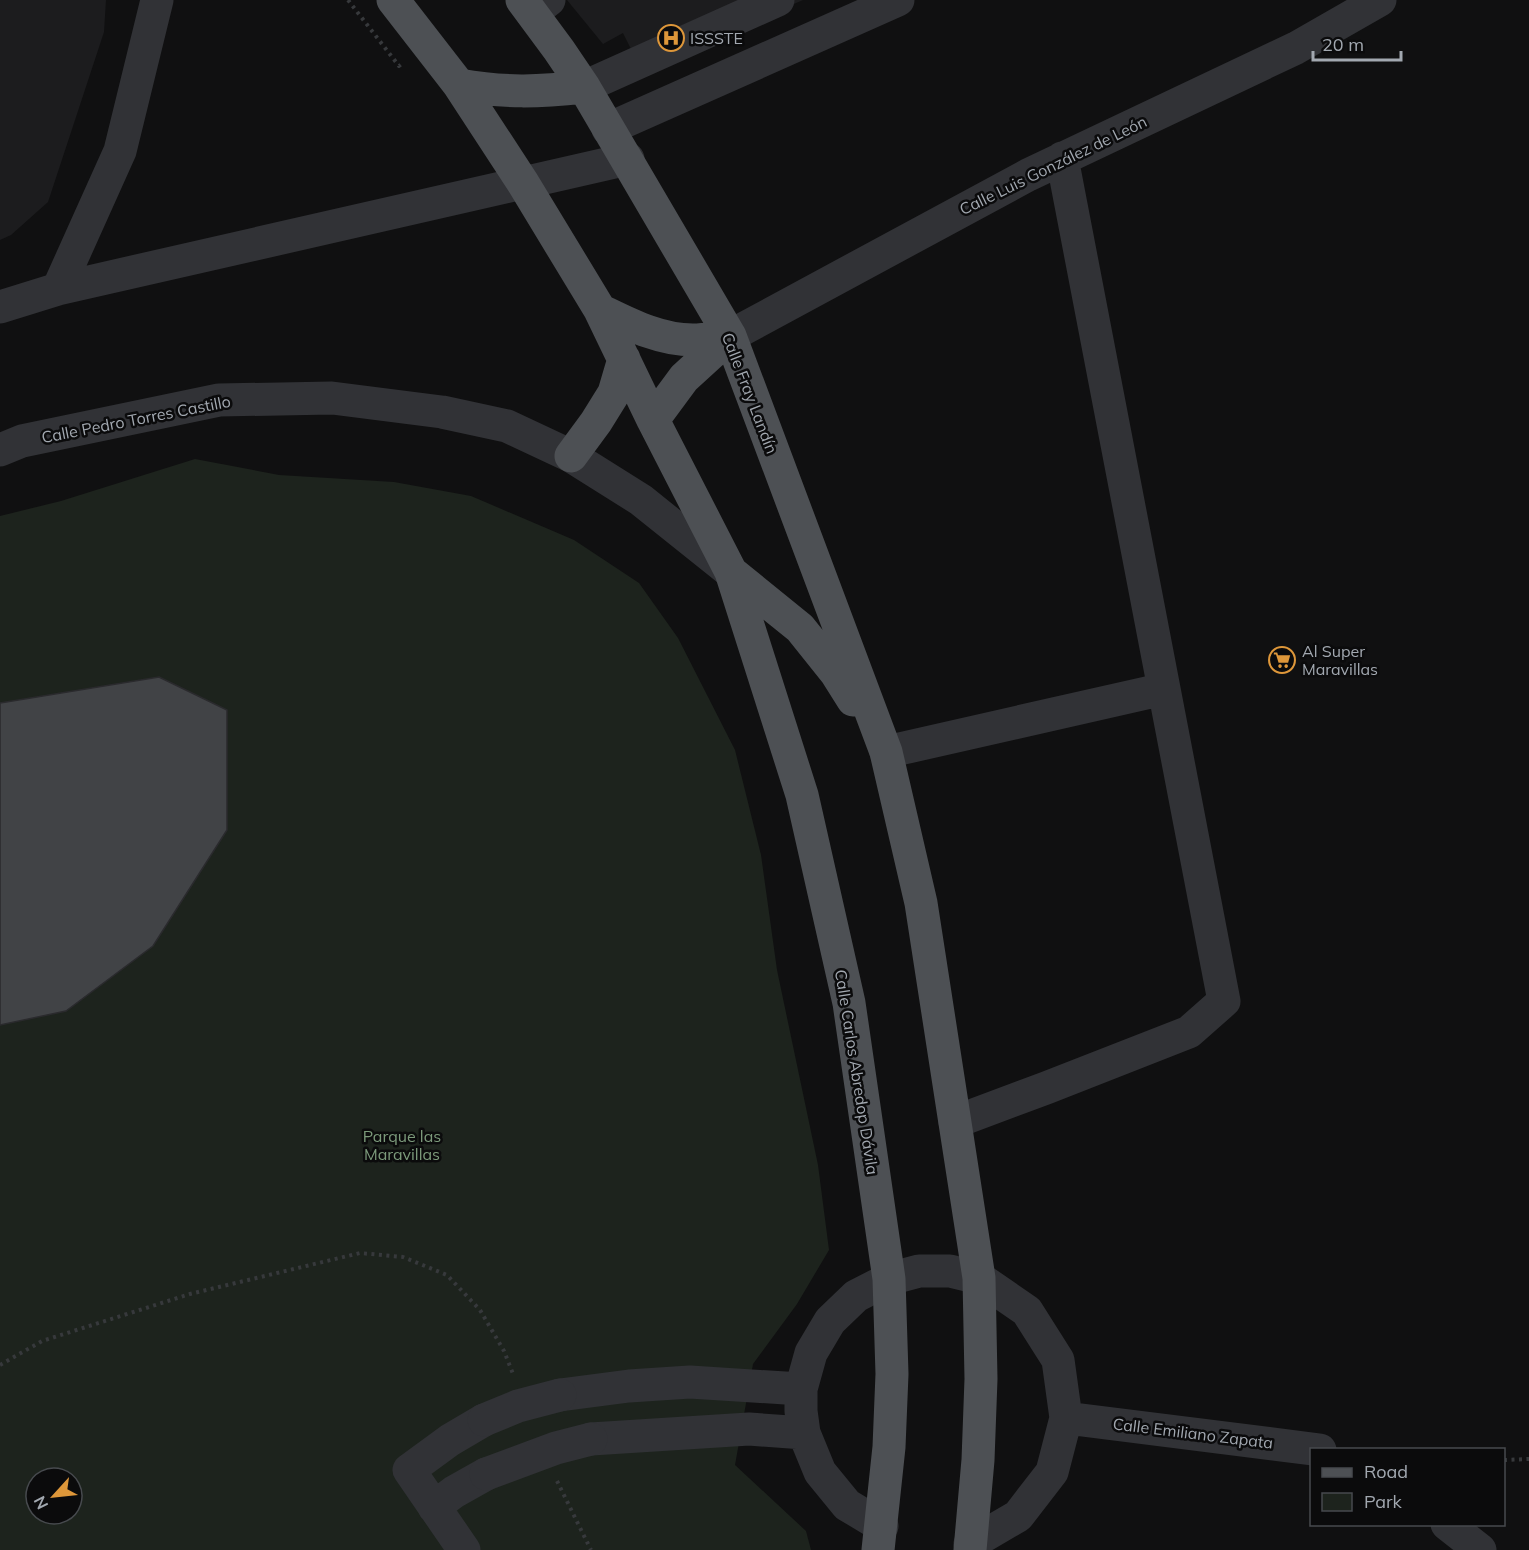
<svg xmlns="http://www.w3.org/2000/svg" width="1529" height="1550" font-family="Mulish,sans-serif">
	<rect width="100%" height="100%" fill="#101011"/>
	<path fill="#1c1c1e" d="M 0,0 L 106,0 L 104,32 L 48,202 L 11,235 L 0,240 Z
		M 567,0 L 803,0 L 642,71 L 623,33 L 603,44 Z"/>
	<path fill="#1d231d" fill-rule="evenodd" d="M 195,459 L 279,475 L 394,482 L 471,496 L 574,540 L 639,583 L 678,638 L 735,750 L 761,855 L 777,970 L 818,1165 L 829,1250 L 797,1304 L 753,1364 L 735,1465 L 806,1531 L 811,1550 L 0,1550 L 0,516 L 61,501 ZM 36,1478 L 72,1478 L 72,1514 L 36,1514 Z"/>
	<path fill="#414346" stroke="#2a2a2d" stroke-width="1.5" d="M 159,677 L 227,710 L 227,830 L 153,946 L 66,1011 L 0,1025 L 0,703 Z"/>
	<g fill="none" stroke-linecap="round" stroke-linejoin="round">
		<path stroke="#37393c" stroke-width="4" stroke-dasharray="3 4.5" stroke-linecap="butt" d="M 348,0 L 399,66 L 403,63
			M 0,1365 L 42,1341 L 190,1294 L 360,1253 L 403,1257 L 447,1275 L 480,1310 L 504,1351 L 513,1374
			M 1504,1460 L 1529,1459
			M 557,1481 L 591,1550"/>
		<path stroke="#313236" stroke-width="33" d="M 532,13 L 549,0
			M 584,87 L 778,0
			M 608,129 L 898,0
			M 58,289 L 120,151 L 157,0
			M 0,307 L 58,289 L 628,159
			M 730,336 L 1028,175 L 1296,48 L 1380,0
			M 0,450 L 22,441 L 219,400 L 332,398 L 442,412 L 507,426 L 571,456 L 641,500 L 731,572
			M 886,752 L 1164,689
			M 955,1122 L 1046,1088 L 1189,1032 L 1224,1001 L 1062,158
			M 560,1395 L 629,1386 L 690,1382 L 801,1389
			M 1066,1418 L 1320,1450
			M 591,1439 L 749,1429 L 804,1433
			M 434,1507 L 454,1492 L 486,1474
			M 1447,1524 L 1480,1550
			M 882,1526 L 847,1505 L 820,1472 L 804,1433 L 801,1411 L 801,1389 L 811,1353 L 830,1321 L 856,1296 L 889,1279 L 919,1271 L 950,1271 L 979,1278 L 1027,1311 L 1058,1360 L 1066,1418 L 1052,1472 L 1018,1516 L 970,1544
			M 464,1550 L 409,1470 L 450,1440 L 484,1420"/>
		<path stroke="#4d5054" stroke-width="33" d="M 393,0 L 459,85 L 523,183 L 600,310 L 653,420 L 731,572 L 802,795 L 849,1003 L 889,1279 L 892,1374 L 889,1447 L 878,1550
			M 522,0 L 559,50 L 584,87 L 730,336 L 886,752 L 921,903 L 979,1278 L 981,1379 L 978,1460 L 970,1550
			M 459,85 C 505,93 538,92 584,87
			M 600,310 C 629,324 659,340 693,340 C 705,340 718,337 730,336
			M 653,420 L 684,378 L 730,336
			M 571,456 L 596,422 L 614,393 L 624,359
			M 731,572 L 800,628 L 836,673 L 853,700"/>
		<path stroke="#313236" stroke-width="33" d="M 484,1420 L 518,1406 L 560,1395
			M 486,1474 L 556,1448 L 591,1439"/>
	</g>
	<defs>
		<symbol id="hospital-ring" viewBox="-11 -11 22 22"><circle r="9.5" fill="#0b0b0c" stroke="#de973a" stroke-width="1.5"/><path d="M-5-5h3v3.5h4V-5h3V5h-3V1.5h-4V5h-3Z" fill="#de973a"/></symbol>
		<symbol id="supermarket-ring" viewBox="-11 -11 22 22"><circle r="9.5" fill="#0b0b0c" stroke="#de973a" stroke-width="1.5"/><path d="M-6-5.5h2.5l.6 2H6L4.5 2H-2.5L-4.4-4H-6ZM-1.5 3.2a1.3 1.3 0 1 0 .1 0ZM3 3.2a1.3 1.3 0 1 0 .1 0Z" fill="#de973a"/></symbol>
	</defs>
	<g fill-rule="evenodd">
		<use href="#hospital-ring" x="656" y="23" width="30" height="30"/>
		<use href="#supermarket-ring" x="1267" y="645" width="30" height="30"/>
	</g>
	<g text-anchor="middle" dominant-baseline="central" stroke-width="5" stroke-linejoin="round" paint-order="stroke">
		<g font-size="16" fill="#a2a8b0" stroke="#0b0b0c" text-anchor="start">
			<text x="690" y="38">ISSSTE</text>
			<text x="1302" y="651">Al Super<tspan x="1302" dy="18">Maravillas</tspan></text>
		</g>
		<g font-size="16" fill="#a2a8b0" stroke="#0b0b0c">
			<text transform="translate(1053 165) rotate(-26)">Calle Luis González de León</text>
			<text transform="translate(750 393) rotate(69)">Calle Fray Landín</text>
			<text transform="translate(136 419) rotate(-11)">Calle Pedro Torres Castillo</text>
			<text transform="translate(857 1072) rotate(81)">Calle Carlos Abredop Dávila</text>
			<text transform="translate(1193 1433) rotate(7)">Calle Emiliano Zapata</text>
		</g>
		<g font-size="16" fill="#7c9a7b" stroke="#0b0b0c">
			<text x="402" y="1136">Parque las<tspan x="402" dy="18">Maravillas</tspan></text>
		</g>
	</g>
	<rect x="1310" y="1448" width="195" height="78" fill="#0b0b0c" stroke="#474a4e" stroke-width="1.5"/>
	<rect x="1322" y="1468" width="30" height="9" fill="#4d5054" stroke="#474a4e" stroke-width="1.5"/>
	<text x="1364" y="1478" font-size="18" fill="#a2a8b0">Road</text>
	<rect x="1322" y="1493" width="30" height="18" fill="#1d231d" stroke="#474a4e" stroke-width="1.5"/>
	<text x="1364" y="1508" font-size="18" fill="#a2a8b0">Park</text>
	<g transform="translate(54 1496) rotate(243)"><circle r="28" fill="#0b0b0c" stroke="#474a4e" stroke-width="1.5"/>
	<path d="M0-4.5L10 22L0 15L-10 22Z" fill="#de973a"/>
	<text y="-9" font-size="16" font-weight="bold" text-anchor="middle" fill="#a2a8b0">N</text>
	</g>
	<path d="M1313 51v9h88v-9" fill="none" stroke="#a2a8b0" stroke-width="3"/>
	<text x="1322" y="51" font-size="18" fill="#a2a8b0" stroke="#0b0b0c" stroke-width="4.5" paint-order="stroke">20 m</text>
</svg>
